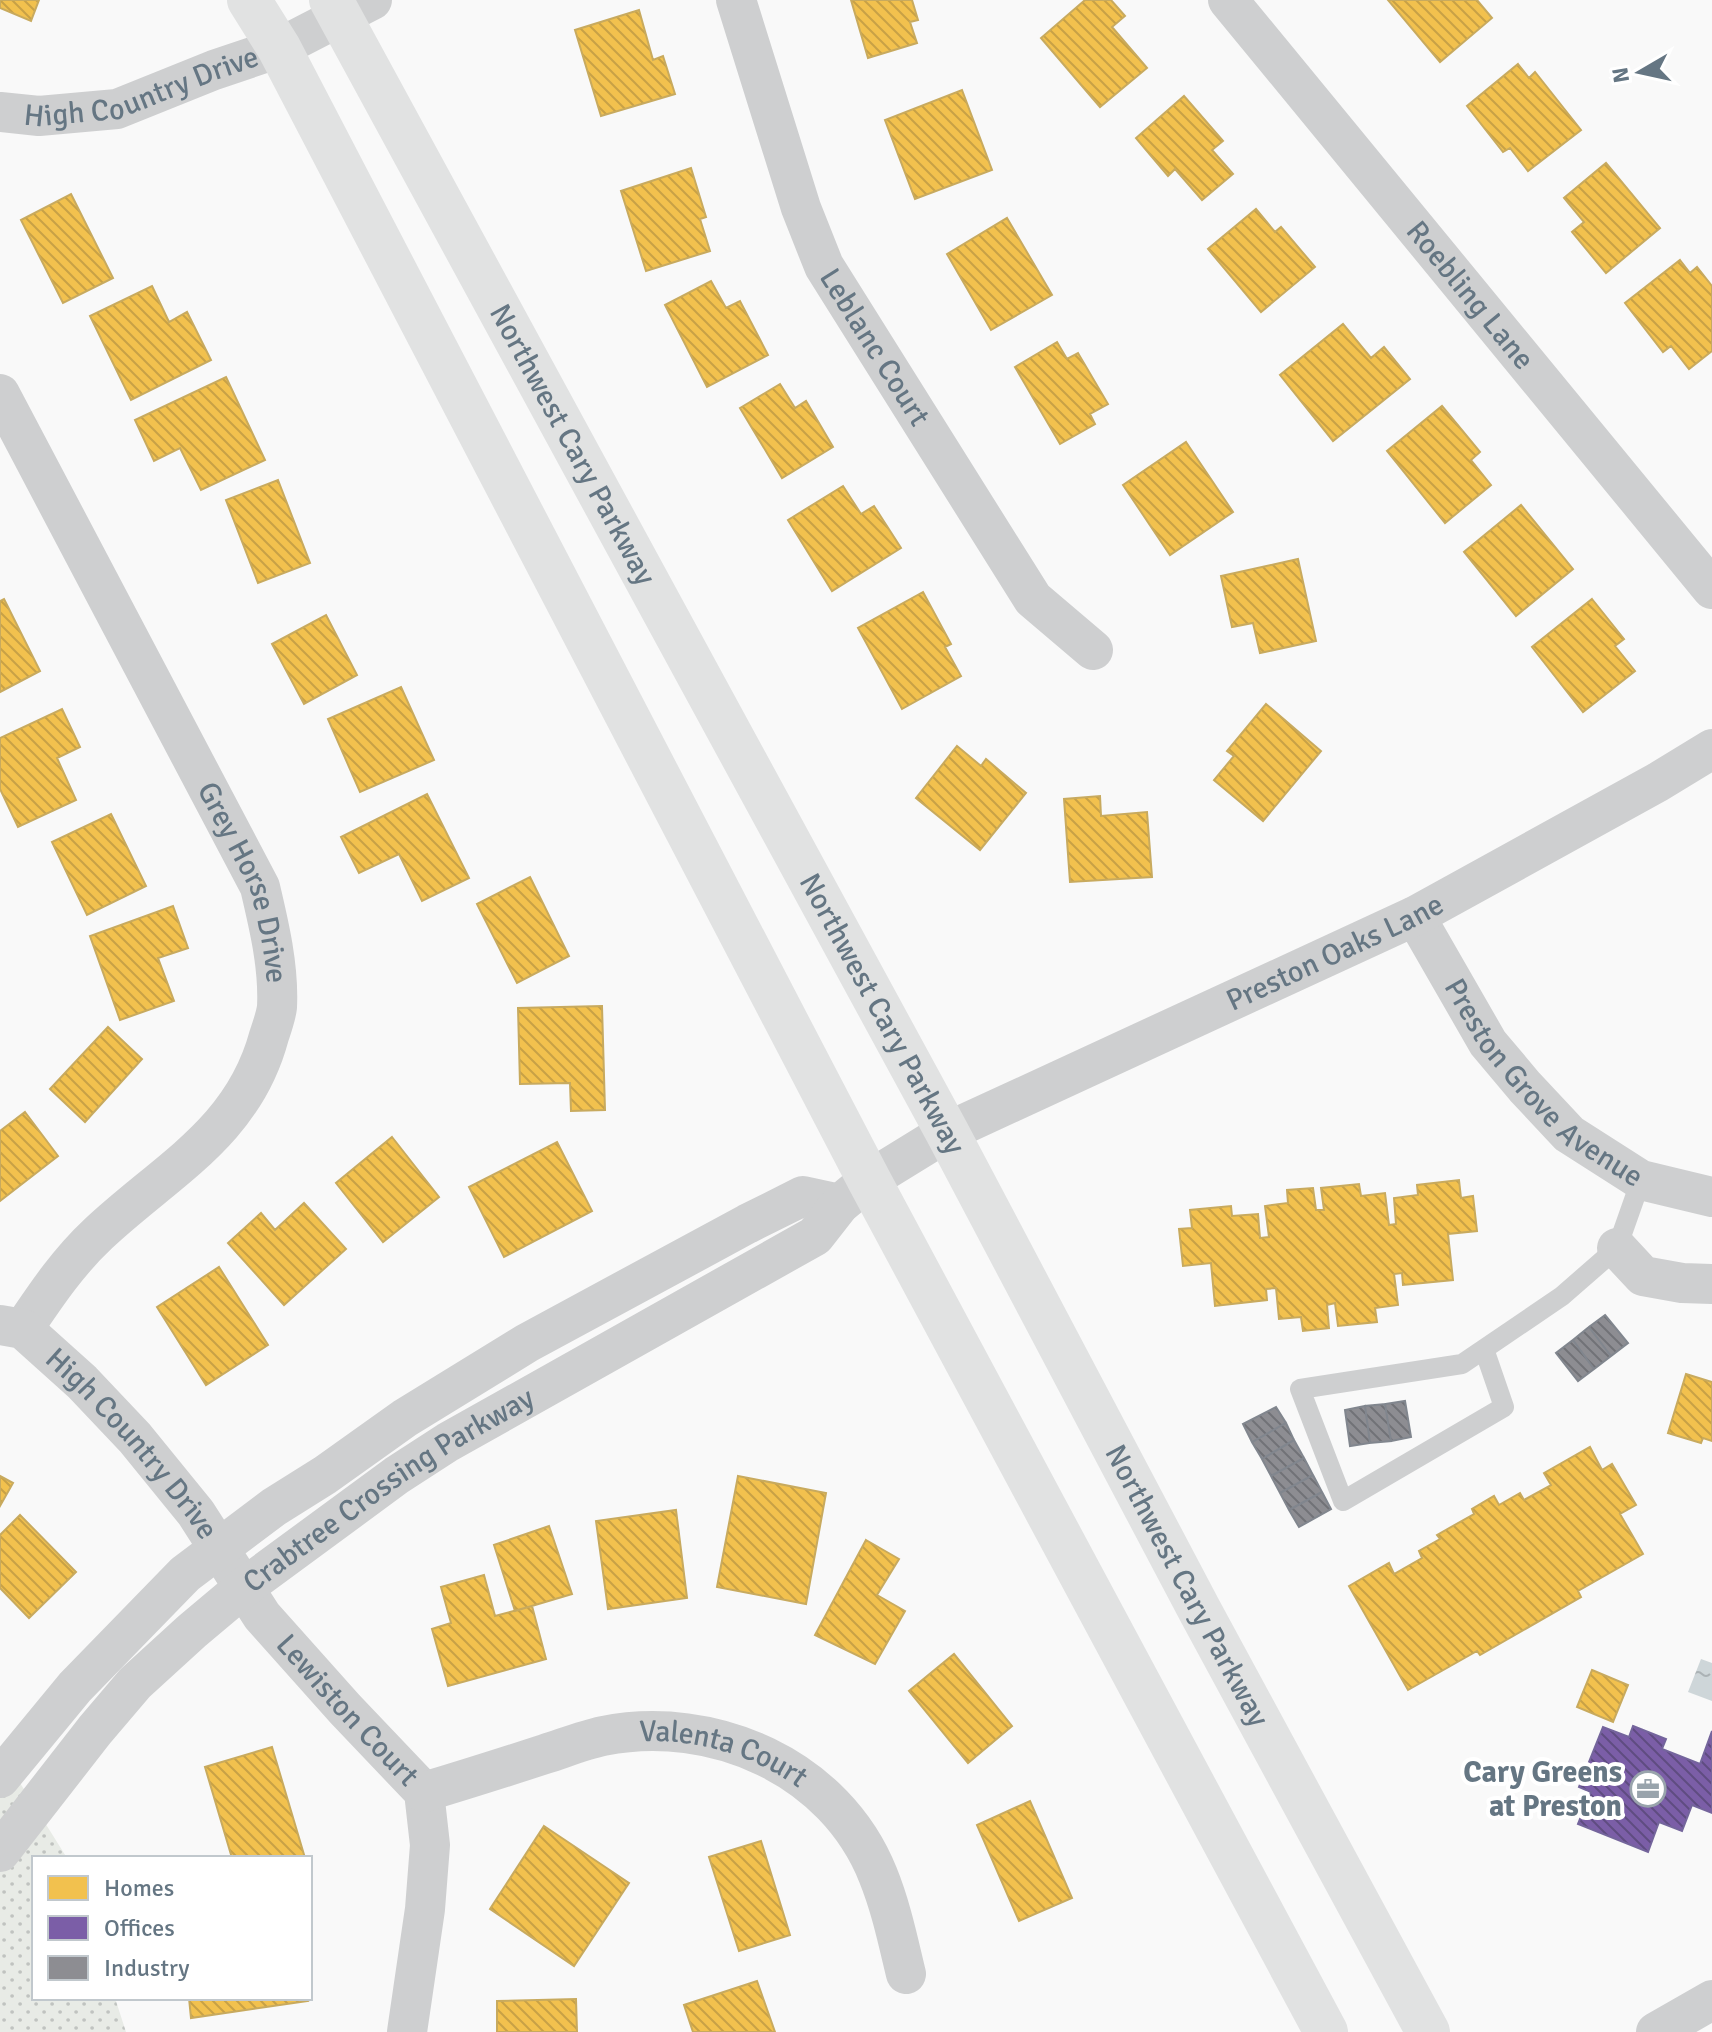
<svg xmlns="http://www.w3.org/2000/svg" width="1712" height="2032" font-family="Signika,sans-serif">
	<defs>
		<pattern id="green-dots" width="8" height="8" patternUnits="userSpaceOnUse" patternTransform="scale(2)"><rect width="8" height="8" fill="#e8ebe6"/><path d="M2 2h.1M6 6h.1" fill="none" stroke="#c0c3c0" stroke-width="1.8" stroke-linecap="round"/></pattern>
		<pattern id="water-ripples" width="26" height="14" patternUnits="userSpaceOnUse" patternTransform="scale(2)"><rect width="26" height="14" fill="#ced6d9"/><path d="M2 4q2-2 4 0t4 0M15 11q2-2 4 0t4 0" fill="none" stroke="#abb2b5"/></pattern>
		<pattern id="homes-back-hatch" width="6" height="6" patternUnits="userSpaceOnUse" patternTransform="scale(2)"><rect width="6" height="6" fill="#f2c14e"/><path d="M-1 5l2 2M0 0l6 6M5-1l2 2" fill="none" stroke="#c8a146"/></pattern>
		<pattern id="offices-back-hatch" width="6" height="6" patternUnits="userSpaceOnUse" patternTransform="scale(2)"><rect width="6" height="6" fill="#7b5ea7"/><path d="M-1 5l2 2M0 0l6 6M5-1l2 2" fill="none" stroke="#5f4c81"/></pattern>
		<pattern id="industry-back-hatch" width="6" height="6" patternUnits="userSpaceOnUse" patternTransform="scale(2)"><rect width="6" height="6" fill="#8d8d92"/><path d="M-1 5l2 2M0 0l6 6M5-1l2 2" fill="none" stroke="#717277"/></pattern>
	</defs>
	<rect width="100%" height="100%" fill="#f9f9f9"/>
	<path fill="url(#green-dots)" d="M 0,1751 L 67,1858 L 34,1858 L 34,1998 L 115,1998 L 126,2032 L 0,2032 Z"/>
	<path fill="url(#water-ripples)" d="M 1701,1659 L 1712,1663 L 1712,1701 L 1688,1692 Z"/>
	<path fill="url(#homes-back-hatch)" stroke="#c8aa5e" stroke-width="2" d="M 0,0 L 39,0 L 31,21 L 0,8 Z
		M 851,0 L 912,0 L 918,20 L 910,22 L 917,43 L 868,58 Z
		M 1085,0 L 1111,0 L 1125,16 L 1112,27 L 1147,68 L 1100,107 L 1041,38 Z
		M 1388,0 L 1477,0 L 1492,18 L 1440,62 Z
		M 639,10 L 653,60 L 663,56 L 675,94 L 601,116 L 575,30 Z
		M 1518,64 L 1529,78 L 1535,72 L 1581,130 L 1528,171 L 1510,148 L 1503,152 L 1467,106 Z
		M 962,90 L 992,170 L 915,199 L 885,120 Z
		M 1184,96 L 1223,141 L 1212,150 L 1233,174 L 1202,200 L 1175,169 L 1168,176 L 1136,138 Z
		M 1606,163 L 1660,228 L 1606,273 L 1572,232 L 1584,222 L 1564,198 Z
		M 691,168 L 706,217 L 700,219 L 710,251 L 646,271 L 621,191 Z
		M 71,194 L 113,278 L 63,303 L 21,220 Z
		M 1256,209 L 1275,232 L 1281,227 L 1315,267 L 1261,312 L 1208,249 Z
		M 1007,218 L 1052,295 L 991,330 L 947,254 Z
		M 1680,260 L 1690,273 L 1697,267 L 1712,286 L 1712,351 L 1689,369 L 1671,346 L 1663,352 L 1625,303 Z
		M 711,281 L 726,308 L 740,301 L 768,355 L 707,387 L 665,305 Z
		M 152,286 L 169,322 L 187,312 L 211,360 L 131,400 L 90,316 Z
		M 1343,324 L 1371,358 L 1384,347 L 1410,379 L 1333,441 L 1280,375 Z
		M 1057,342 L 1067,359 L 1078,353 L 1108,404 L 1090,414 L 1095,424 L 1060,444 L 1015,367 Z
		M 226,377 L 265,460 L 201,490 L 180,448 L 154,461 L 135,420 Z
		M 780,384 L 795,408 L 806,401 L 833,447 L 782,478 L 740,408 Z
		M 1442,406 L 1480,452 L 1471,460 L 1491,485 L 1445,523 L 1387,451 Z
		M 1186,442 L 1233,512 L 1170,555 L 1123,485 Z
		M 278,480 L 310,563 L 258,583 L 226,500 Z
		M 843,486 L 861,514 L 874,506 L 901,548 L 832,591 L 788,520 Z
		M 1521,505 L 1573,569 L 1516,616 L 1464,552 Z
		M 1298,559 L 1316,641 L 1260,653 L 1253,623 L 1232,627 L 1221,576 Z
		M 923,592 L 951,644 L 945,647 L 961,676 L 902,709 L 858,628 Z
		M 4,599 L 40,671 L 0,692 L 0,601 Z
		M 1592,599 L 1624,639 L 1615,646 L 1635,671 L 1583,712 L 1532,647 Z
		M 326,615 L 357,675 L 304,704 L 272,644 Z
		M 401,687 L 434,760 L 360,792 L 328,719 Z
		M 1266,704 L 1321,751 L 1263,821 L 1214,780 L 1234,756 L 1227,751 Z
		M 62,709 L 80,747 L 57,758 L 76,800 L 18,827 L 0,789 L 0,738 Z
		M 957,746 L 981,766 L 986,759 L 1026,793 L 980,850 L 916,798 Z
		M 427,794 L 469,878 L 422,901 L 399,854 L 359,873 L 341,837 Z
		M 1100,796 L 1101,816 L 1147,812 L 1152,877 L 1070,882 L 1064,799 Z
		M 111,814 L 146,886 L 87,915 L 52,842 Z
		M 530,877 L 569,956 L 517,983 L 477,904 Z
		M 173,906 L 188,948 L 158,958 L 174,1001 L 120,1020 L 90,936 Z
		M 602,1006 L 605,1110 L 571,1111 L 570,1083 L 520,1084 L 518,1008 Z
		M 108,1027 L 142,1059 L 85,1122 L 50,1089 Z
		M 25,1112 L 58,1156 L 0,1201 L 0,1131 Z
		M 392,1137 L 439,1197 L 383,1242 L 336,1183 Z
		M 557,1142 L 592,1211 L 504,1257 L 469,1187 Z
		M 1459,1180 L 1461,1198 L 1473,1196 L 1477,1231 L 1448,1234 L 1453,1280 L 1403,1285 L 1402,1273 L 1394,1274 L 1398,1305 L 1375,1308 L 1377,1322 L 1338,1326 L 1335,1303 L 1327,1305 L 1329,1328 L 1303,1331 L 1301,1317 L 1279,1319 L 1276,1288 L 1266,1289 L 1267,1300 L 1215,1306 L 1211,1263 L 1183,1266 L 1179,1229 L 1192,1228 L 1190,1210 L 1231,1206 L 1232,1216 L 1258,1214 L 1260,1238 L 1269,1237 L 1265,1206 L 1288,1203 L 1287,1190 L 1313,1188 L 1316,1210 L 1324,1210 L 1321,1188 L 1359,1184 L 1361,1196 L 1385,1193 L 1389,1225 L 1396,1224 L 1394,1198 L 1418,1195 L 1417,1185 Z
		M 304,1203 L 346,1249 L 284,1305 L 228,1243 L 261,1213 L 275,1230 Z
		M 219,1267 L 268,1345 L 206,1385 L 157,1307 Z
		M 1686,1374 L 1712,1382 L 1712,1441 L 1703,1438 L 1701,1443 L 1668,1433 Z
		M 1590,1447 L 1602,1470 L 1612,1464 L 1636,1505 L 1620,1514 L 1643,1554 L 1578,1591 L 1581,1597 L 1480,1655 L 1477,1651 L 1408,1690 L 1349,1586 L 1389,1563 L 1394,1574 L 1422,1558 L 1419,1551 L 1440,1539 L 1437,1535 L 1474,1514 L 1472,1509 L 1494,1496 L 1499,1505 L 1520,1493 L 1524,1500 L 1551,1485 L 1544,1473 Z
		M 0,1476 L 13,1483 L 0,1506 Z
		M 738,1476 L 826,1493 L 806,1604 L 717,1587 Z
		M 676,1510 L 687,1598 L 608,1609 L 596,1521 Z
		M 20,1515 L 76,1572 L 29,1618 L 0,1588 L 0,1535 Z
		M 549,1526 L 572,1594 L 515,1611 L 494,1545 Z
		M 866,1540 L 899,1559 L 877,1595 L 905,1611 L 875,1664 L 815,1635 Z
		M 484,1575 L 495,1616 L 532,1606 L 546,1659 L 448,1686 L 432,1629 L 451,1623 L 441,1587 Z
		M 954,1654 L 1012,1726 L 968,1763 L 909,1691 Z
		M 1592,1670 L 1628,1685 L 1613,1722 L 1577,1707 Z
		M 272,1747 L 305,1858 L 232,1858 L 205,1767 Z
		M 1030,1801 L 1072,1898 L 1019,1921 L 977,1825 Z
		M 544,1826 L 629,1883 L 574,1966 L 490,1909 Z
		M 761,1841 L 790,1935 L 739,1951 L 709,1857 Z
		M 757,1981 L 775,2032 L 693,2032 L 684,2005 Z
		M 189,1998 L 307,1998 L 308,2001 L 191,2018 Z
		M 576,1999 L 577,2032 L 497,2032 L 497,2001 Z"/>
	<path fill="url(#offices-back-hatch)" stroke="#74659c" stroke-width="2" d="M 1633,1726 L 1666,1739 L 1662,1749 L 1700,1764 L 1712,1731 L 1712,1813 L 1692,1805 L 1682,1831 L 1659,1822 L 1648,1852 L 1578,1824 L 1591,1792 L 1579,1787 L 1603,1727 L 1629,1737 Z"/>
	<path fill="url(#industry-back-hatch)" stroke="#81868e" stroke-width="2" d="M 1605,1315 L 1628,1343 L 1611,1356 L 1589,1327 Z
		M 1589,1327 L 1611,1356 L 1594,1369 L 1573,1340 Z
		M 1573,1340 L 1594,1369 L 1578,1381 L 1556,1353 Z
		M 1405,1401 L 1411,1437 L 1391,1441 L 1385,1404 Z
		M 1385,1404 L 1391,1441 L 1370,1443 L 1365,1406 Z
		M 1365,1406 L 1370,1443 L 1350,1446 L 1345,1410 Z
		M 1276,1407 L 1286,1423 L 1252,1442 L 1243,1424 Z
		M 1286,1423 L 1294,1440 L 1262,1459 L 1252,1442 Z
		M 1294,1440 L 1304,1458 L 1271,1476 L 1262,1459 Z
		M 1304,1458 L 1313,1475 L 1280,1493 L 1271,1476 Z
		M 1313,1475 L 1322,1492 L 1289,1510 L 1280,1493 Z
		M 1322,1492 L 1331,1509 L 1299,1527 L 1289,1510 Z"/>
	<g fill="none" stroke-linecap="round" stroke-linejoin="round">
		<path stroke="#cecfd0" stroke-width="20" d="M 1484,1349 L 1504,1407 L 1343,1501 L 1300,1389 L 1462,1364 L 1562,1296 L 1617,1248 L 1641,1180"/>
		<g stroke="#cecfd0" stroke-width="40">
			<path id="s1" d="M 736,0 L 801,208 L 824,266 L 1033,599 L 1093,650"/>
			<path id="s2" d="M 1228,0 L 1712,589"/>
			<path id="s3" d="M 0,112 L 39,116 L 117,109 L 214,70 L 279,48 L 372,0"/>
			<path id="s4" d="M 0,394 L 260,887 C 269,925 279,967 277,1007 C 276,1016 272,1027 269,1036 C 243,1133 166,1170 98,1234 C 68,1262 46,1295 23,1329"/>
			<path id="s5" d="M 1415,916 L 1488,1043 L 1525,1087 L 1569,1134 L 1641,1180 L 1712,1197"/>
			<path d="M 1617,1248 L 1643,1276 L 1682,1283 L 1712,1284"/>
			<path id="s6" d="M 0,1325 L 23,1329 L 82,1382 L 135,1438 L 196,1513 L 262,1616 L 345,1709 L 424,1792 L 430,1845 L 425,1909 L 407,2032"/>
			<path d="M 0,1778 L 75,1687 L 185,1574 L 274,1507 L 325,1475 L 405,1418 L 527,1343 L 747,1224 L 803,1196 L 840,1204"/>
			<path id="s7" d="M 424,1792 C 464,1780 505,1767 545,1754 C 564,1748 584,1740 603,1736 C 713,1714 835,1767 878,1875 C 891,1907 898,1941 906,1974"/>
			<path id="s8" d="M 0,1852 L 95,1730 L 135,1683 L 192,1631 L 242,1589 L 397,1475 L 448,1442 L 815,1236 L 840,1204 L 869,1180 L 947,1132 L 1415,916 L 1658,782 L 1712,749"/>
			<path d="M 1656,2032 L 1712,2000"/>
		</g>
		<g stroke="#e1e2e2" stroke-width="44">
			<path d="M 249,0 L 279,48 L 869,1180 L 1326,2032"/>
			<path id="s9" d="M 331,0 L 947,1132 L 1200,1611 L 1428,2032"/>
		</g>
	</g>
	<defs>
		<symbol id="office-ring" viewBox="-11 -11 22 22"><circle r="9.5" fill="#fff" stroke="#99a4ac" stroke-width="1.5"/><path d="M-6-3h4V-5.5h4V-3h4V5H-6ZM-1-4.5V-3h2v-1.5ZM-6 0V1H6V0Z" fill="#99a4ac"/></symbol>
	</defs>
	<g fill-rule="evenodd">
		<use href="#office-ring" x="1628" y="1769" width="40" height="40"/>
	</g>
	<g text-anchor="middle" dominant-baseline="central" stroke-width="8" stroke-linejoin="round" paint-order="stroke">
		<g font-size="30" fill="#657683" stroke="#fff">
			<text stroke="none"><textPath href="#s3" startOffset="146">High Country Drive</textPath></text>
			<text stroke="none"><textPath href="#s2" startOffset="382">Roebling Lane</textPath></text>
			<text stroke="none"><textPath href="#s1" startOffset="376">Leblanc Court</textPath></text>
			<text stroke="none"><textPath href="#s9" startOffset="506">Northwest Cary Parkway</textPath></text>
			<text stroke="none"><textPath href="#s4" startOffset="548">Grey Horse Drive</textPath></text>
			<text stroke="none"><textPath href="#s8" startOffset="1630">Preston Oaks Lane</textPath></text>
			<text stroke="none"><textPath href="#s9" startOffset="1154">Northwest Cary Parkway</textPath></text>
			<text stroke="none"><textPath href="#s5" startOffset="214">Preston Grove Avenue</textPath></text>
			<text stroke="none"><textPath href="#s6" startOffset="182">High Country Drive</textPath></text>
			<text stroke="none"><textPath href="#s8" startOffset="536">Crabtree Crossing Parkway</textPath></text>
			<text stroke="none"><textPath href="#s9" startOffset="1802">Northwest Cary Parkway</textPath></text>
			<text stroke="none"><textPath href="#s6" startOffset="526">Lewiston Court</textPath></text>
			<text stroke="none"><textPath href="#s7" startOffset="312">Valenta Court</textPath></text>
		</g>
		<g font-size="30" font-weight="bold" fill="#657683" stroke="#fff" text-anchor="end">
			<text x="1622" y="1772">Cary Greens<tspan x="1622" dy="34">at Preston</tspan></text>
		</g>
	</g>
	<rect x="32" y="1856" width="280" height="144" fill="#ffffff" stroke="#c1c8cd" stroke-width="2"/>
	<rect x="48" y="1876" width="40" height="24" fill="#f2c14e" stroke="#c1c8cd" stroke-width="2"/>
	<text x="104" y="1896" font-size="24" fill="#657683">Homes</text>
	<rect x="48" y="1916" width="40" height="24" fill="#7b5ea7" stroke="#c1c8cd" stroke-width="2"/>
	<text x="104" y="1936" font-size="24" fill="#657683">Offices</text>
	<rect x="48" y="1956" width="40" height="24" fill="#8d8d92" stroke="#c1c8cd" stroke-width="2"/>
	<text x="104" y="1976" font-size="24" fill="#657683">Industry</text>
	<g transform="translate(1640 72) rotate(261)" stroke="#ffffff" stroke-width="6" paint-order="stroke">
	<path d="M0-6L14 30L0 20L-14 30Z" fill="#657683"/>
	<text y="-12" font-size="22" font-weight="bold" text-anchor="middle" fill="#657683">N</text>
	</g>
</svg>
